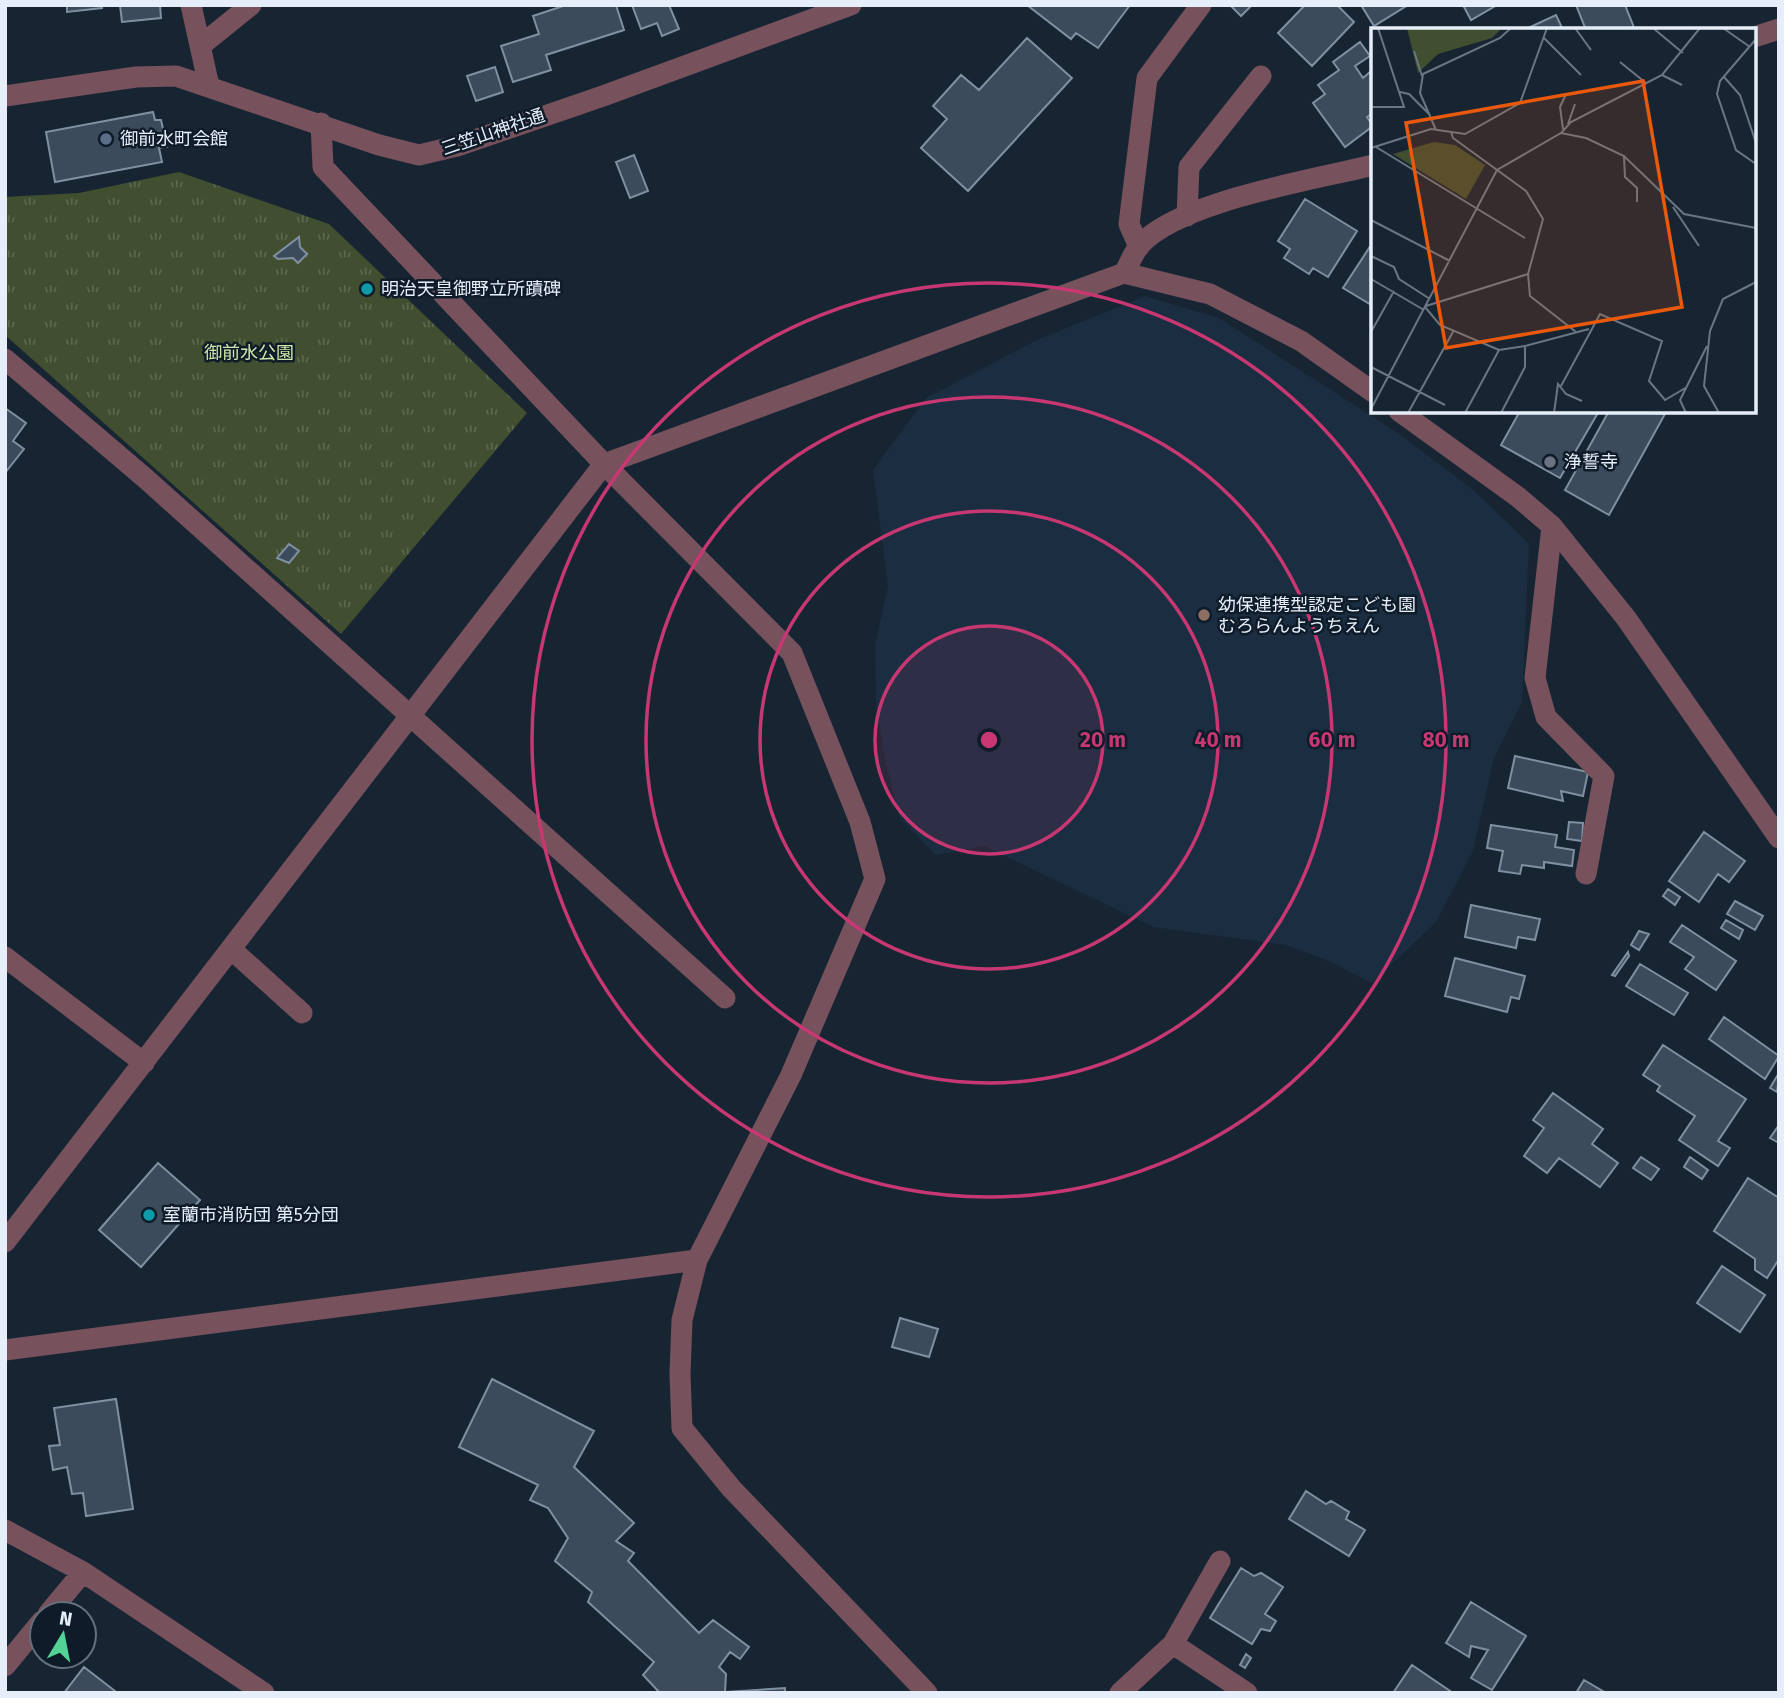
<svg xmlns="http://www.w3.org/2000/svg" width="1784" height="1698" font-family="'Fira Sans','Noto Sans JP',sans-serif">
	<defs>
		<pattern id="grass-tufts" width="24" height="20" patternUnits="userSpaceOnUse" patternTransform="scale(1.75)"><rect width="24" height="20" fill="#414e2f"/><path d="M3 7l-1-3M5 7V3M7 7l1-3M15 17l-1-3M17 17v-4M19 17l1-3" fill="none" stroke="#5c684e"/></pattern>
	</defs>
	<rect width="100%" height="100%" fill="#172533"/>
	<path fill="#1b2d41" d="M 1145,296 L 1219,318 L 1398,433 L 1471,488 L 1529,543 L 1522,702 L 1494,758 L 1473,851 L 1436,922 L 1372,983 L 1329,961 L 1286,945 L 1153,927 L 984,846 L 936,855 L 900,818 L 885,760 L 876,702 L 875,645 L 888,586 L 873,470 L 926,398 L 1037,340 Z"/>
	<path fill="url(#grass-tufts)" d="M 179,172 L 329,224 L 527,413 L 341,634 L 5,335 L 5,197 L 79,193 Z"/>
	<path fill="#3c4b5b" stroke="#7f90a2" stroke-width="2" d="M 67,5 L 102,5 L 102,8 L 67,12 Z
		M 120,5 L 160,5 L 161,18 L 122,22 Z
		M 566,5 L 616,5 L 624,30 L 546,55 L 551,70 L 513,82 L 501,46 L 539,34 L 533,16 Z
		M 632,5 L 669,5 L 679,29 L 662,36 L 657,23 L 641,29 Z
		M 1027,5 L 1130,5 L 1098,48 L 1076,33 L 1071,39 Z
		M 1230,5 L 1252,5 L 1241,16 Z
		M 1305,5 L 1337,5 L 1354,22 L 1312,66 L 1278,33 Z
		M 1361,5 L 1408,5 L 1374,26 Z
		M 1463,5 L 1497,5 L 1471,20 Z
		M 1576,5 L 1625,5 L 1635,30 L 1586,30 Z
		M 1556,15 L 1563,30 L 1526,30 L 1526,29 Z
		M 1027,38 L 1072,78 L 968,191 L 921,148 L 947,119 L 933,106 L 961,75 L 979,90 Z
		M 1360,42 L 1370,56 L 1355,66 L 1363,78 L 1370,72 L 1373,76 L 1373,113 L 1367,117 L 1373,126 L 1345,147 L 1313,103 L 1325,94 L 1318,85 L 1339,70 L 1333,62 Z
		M 495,67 L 503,92 L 476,101 L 467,76 Z
		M 153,112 L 155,120 L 161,120 L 167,147 L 159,148 L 162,162 L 55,182 L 46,132 Z
		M 634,155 L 648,191 L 630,198 L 616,162 Z
		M 1305,199 L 1357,231 L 1328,277 L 1313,268 L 1309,274 L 1284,258 L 1290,249 L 1278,241 Z
		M 299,237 L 300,247 L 307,254 L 298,263 L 293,258 L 278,259 L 274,256 Z
		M 1371,245 L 1373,246 L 1373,306 L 1343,288 Z
		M 5,408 L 26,423 L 13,441 L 24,449 L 5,473 Z
		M 1520,411 L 1599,411 L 1560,478 L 1501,445 Z
		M 1609,411 L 1665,414 L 1609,515 L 1565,490 Z
		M 289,544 L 299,551 L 289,563 L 277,558 Z
		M 1515,756 L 1588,772 L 1583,796 L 1561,791 L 1563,801 L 1508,788 Z
		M 1569,822 L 1583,823 L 1582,841 L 1567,839 Z
		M 1491,825 L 1557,835 L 1555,847 L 1574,850 L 1572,866 L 1544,862 L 1544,868 L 1522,865 L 1520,874 L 1499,871 L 1503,851 L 1487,848 Z
		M 1704,832 L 1745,861 L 1729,882 L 1718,874 L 1699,902 L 1669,881 Z
		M 1668,889 L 1680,897 L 1675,905 L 1663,896 Z
		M 1735,901 L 1763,916 L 1755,930 L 1727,914 Z
		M 1471,905 L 1540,919 L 1535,940 L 1518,937 L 1516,948 L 1465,937 Z
		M 1726,920 L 1743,930 L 1739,939 L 1721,928 Z
		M 1682,925 L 1736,961 L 1716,990 L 1685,969 L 1694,957 L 1670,942 Z
		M 1639,931 L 1649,934 L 1639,950 L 1631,945 Z
		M 1628,952 L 1629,956 L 1615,976 L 1612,975 Z
		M 1455,958 L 1525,976 L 1519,999 L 1511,997 L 1507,1012 L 1445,996 Z
		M 1640,964 L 1688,993 L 1674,1015 L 1626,986 Z
		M 1724,1017 L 1779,1056 L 1765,1079 L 1709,1039 Z
		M 1663,1045 L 1746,1099 L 1718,1141 L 1730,1148 L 1718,1166 L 1679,1140 L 1695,1116 L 1657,1091 L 1660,1086 L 1643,1075 Z
		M 1777,1076 L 1779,1077 L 1777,1092 L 1770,1088 Z
		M 1553,1093 L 1603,1129 L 1592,1144 L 1618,1163 L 1600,1187 L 1559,1158 L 1547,1173 L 1524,1156 L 1544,1128 L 1533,1120 Z
		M 1779,1125 L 1779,1143 L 1770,1138 Z
		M 1641,1157 L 1659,1169 L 1651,1180 L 1633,1168 Z
		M 1690,1157 L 1708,1170 L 1702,1179 L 1684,1167 Z
		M 158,1163 L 200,1200 L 141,1267 L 99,1230 Z
		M 1748,1178 L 1779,1198 L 1779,1259 L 1767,1278 L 1755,1270 L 1755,1259 L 1714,1231 Z
		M 1722,1266 L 1765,1295 L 1740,1332 L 1697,1303 Z
		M 900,1318 L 938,1329 L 929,1357 L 892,1347 Z
		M 492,1379 L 594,1431 L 574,1467 L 634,1523 L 616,1541 L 634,1553 L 628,1561 L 699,1633 L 713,1620 L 749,1647 L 740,1659 L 730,1652 L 719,1667 L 726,1674 L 725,1692 L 785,1688 L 785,1693 L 660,1693 L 643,1675 L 654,1662 L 588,1602 L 592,1592 L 555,1561 L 568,1538 L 548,1508 L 530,1500 L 538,1485 L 459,1447 Z
		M 116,1399 L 133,1509 L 86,1516 L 83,1493 L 72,1494 L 67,1467 L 53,1470 L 49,1446 L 60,1445 L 54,1408 Z
		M 1306,1491 L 1326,1504 L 1331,1501 L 1349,1512 L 1346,1519 L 1365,1530 L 1349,1556 L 1289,1519 Z
		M 1241,1568 L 1254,1576 L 1261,1573 L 1283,1587 L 1265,1614 L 1276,1621 L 1270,1631 L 1261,1629 L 1252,1644 L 1210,1618 Z
		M 1471,1602 L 1526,1636 L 1492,1690 L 1471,1678 L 1488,1650 L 1471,1646 L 1469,1657 L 1446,1643 Z
		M 1246,1654 L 1251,1658 L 1245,1668 L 1240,1665 Z
		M 1412,1665 L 1453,1693 L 1393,1693 Z
		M 84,1667 L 115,1691 L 114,1693 L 64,1693 Z
		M 1584,1680 L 1606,1693 L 1576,1693 Z"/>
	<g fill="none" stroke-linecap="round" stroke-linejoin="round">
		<path stroke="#77515c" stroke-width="21" d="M 191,5 L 209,86
			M 1754,37 L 1779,29
			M 200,46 L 251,5
			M 5,96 L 136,77 L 176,76 L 379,145 L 419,155 L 457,146 L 603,96 L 851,5
			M 321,123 L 323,167 L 604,464 L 792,653 L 860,822 L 875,879 L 791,1075 L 697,1260 L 682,1320 L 680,1374 L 682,1428 L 731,1488 L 927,1693
			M 1187,216 L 1189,167 L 1261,76
			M 1139,247 L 1129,224 L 1147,78 L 1201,5
			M 1124,273 C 1129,265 1133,253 1140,245 C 1179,201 1314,180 1373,165
			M 5,359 L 145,478 L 725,998
			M 1399,411 L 1518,497 L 1552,526 L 1626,618 L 1779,838
			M 1552,526 L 1535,678 L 1546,717 L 1604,776 L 1586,874
			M 231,949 L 302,1013
			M 5,957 L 144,1063
			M 5,1242 L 604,464 L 1124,273 L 1210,294 L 1301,341 L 1373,392
			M 5,1350 L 697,1260
			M 5,1530 L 83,1572 L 264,1693
			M 48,1614 L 83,1572
			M 1173,1644 L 1220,1561
			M 5,1666 L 42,1621
			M 1120,1693 L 1173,1644 L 1247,1693"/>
	</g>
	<circle cx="989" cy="740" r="114" fill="#c73873" fill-opacity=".12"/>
	<g fill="none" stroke="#c73873" stroke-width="3.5">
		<circle cx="989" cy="740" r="114"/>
		<circle cx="989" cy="740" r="229"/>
		<circle cx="989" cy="740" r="343"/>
		<circle cx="989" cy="740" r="457"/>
	</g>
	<circle fill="#5c6f8a" stroke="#0e1b29" stroke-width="2.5" cx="106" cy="139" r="7"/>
	<g fill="#0f9aa8" stroke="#0e1b29" stroke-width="2.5">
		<circle cx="367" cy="289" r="7"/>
		<circle cx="149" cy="1215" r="7"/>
	</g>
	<circle fill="#6b7280" stroke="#0e1b29" stroke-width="2.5" cx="1550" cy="462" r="7"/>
	<circle fill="#8d6e63" stroke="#0e1b29" stroke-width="2.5" cx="1204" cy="615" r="7"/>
	<g text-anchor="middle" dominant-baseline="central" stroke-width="5" stroke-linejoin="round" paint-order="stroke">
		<g font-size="18" fill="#e6eff9" stroke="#0e1b29">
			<text transform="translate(493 132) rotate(-19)">三笠山神社通</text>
		</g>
		<g font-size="18" fill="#e6eff9" stroke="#0e1b29" text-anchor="start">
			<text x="120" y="139">御前水町会館</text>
			<text x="381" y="289">明治天皇御野立所蹟碑</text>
			<text x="1564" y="462">浄誓寺</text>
			<text x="1218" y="605">幼保連携型認定こども園<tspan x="1218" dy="21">むろらんようちえん</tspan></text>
			<text x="163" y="1215">室蘭市消防団 第5分団</text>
		</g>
		<g font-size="18" fill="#cbe6a7" stroke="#0e1b29">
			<text x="249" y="353">御前水公園</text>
		</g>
	</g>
	<g transform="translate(1371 28)">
		<rect width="385" height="385" fill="#172533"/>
		<path d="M 36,0 L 131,0 L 121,10 L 67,26 L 47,45 ZM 63,114 L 84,117 L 114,137 L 95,171 L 22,126 Z" fill="#414e2f"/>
		<path fill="none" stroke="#6a7682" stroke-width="2" d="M 204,0 L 220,22M 282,0 L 312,25M 352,0 L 379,19M 172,9 L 210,47M 385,11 L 349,53 L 346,66 L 365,122 L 385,136M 43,23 L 51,48M 249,34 L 275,55M 291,47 L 311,57M 353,49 L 369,67 L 385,115M 29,64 L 38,66 L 59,87M 0,79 L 33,79 L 7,0M 197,96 L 204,76M 192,101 L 189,79 L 195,66M 65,102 L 49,65 L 52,46 L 129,10 L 140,0M 80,104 L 82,110 L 155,163 L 172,191 L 157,246 L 159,268 L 205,304M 190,105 L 200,94 L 291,47 L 329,0M 5,119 L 154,210M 0,120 L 60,101 L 94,106 L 149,75 L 176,0M 253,129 L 254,149 L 266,160 L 266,174M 302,179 L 328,218M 0,192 L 79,233M 0,228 L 23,239 L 28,251 L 59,271M 0,251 L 53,282M 55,278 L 157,246M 54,279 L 69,297 L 128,322 L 154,318M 0,304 L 23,263M 0,339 L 74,377M 190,358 L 229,286 L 291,313 L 278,353 L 294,372 L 316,359M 0,381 L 126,142 L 190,105 L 215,110 L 253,128 L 313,186 L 385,200M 37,385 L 83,302M 94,385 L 128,322M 130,385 L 154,339 L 154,318 L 218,301M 183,385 L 187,356 L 195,366 L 211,373M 315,385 L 309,372 L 336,318M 348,385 L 333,358 L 339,303 L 352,271 L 385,254"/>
		<path fill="#e8590c" fill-opacity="0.15" stroke="#e8590c" stroke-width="3.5" d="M 272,53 L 311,279 L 75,320 L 35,95 Z"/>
		<rect width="385" height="385" fill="none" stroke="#e6eff9" stroke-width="3.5"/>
	</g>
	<circle cx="989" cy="740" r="10" fill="#c73873" stroke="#0e1b29" stroke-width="3.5"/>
	<g font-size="21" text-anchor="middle" font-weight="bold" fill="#c73873" stroke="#0e1b29" stroke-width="5" stroke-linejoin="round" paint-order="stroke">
		<text x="1103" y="747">20 m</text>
		<text x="1218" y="747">40 m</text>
		<text x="1332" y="747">60 m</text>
		<text x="1446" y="747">80 m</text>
	</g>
	<rect width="1784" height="1698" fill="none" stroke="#e6eff9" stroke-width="14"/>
	<g transform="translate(63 1635) rotate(10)"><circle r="33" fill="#0e1b29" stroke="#64707c" stroke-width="2"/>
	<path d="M0-5L12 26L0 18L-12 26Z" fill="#53d396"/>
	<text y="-10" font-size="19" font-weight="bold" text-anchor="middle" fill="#e6eff9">N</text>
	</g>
</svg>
